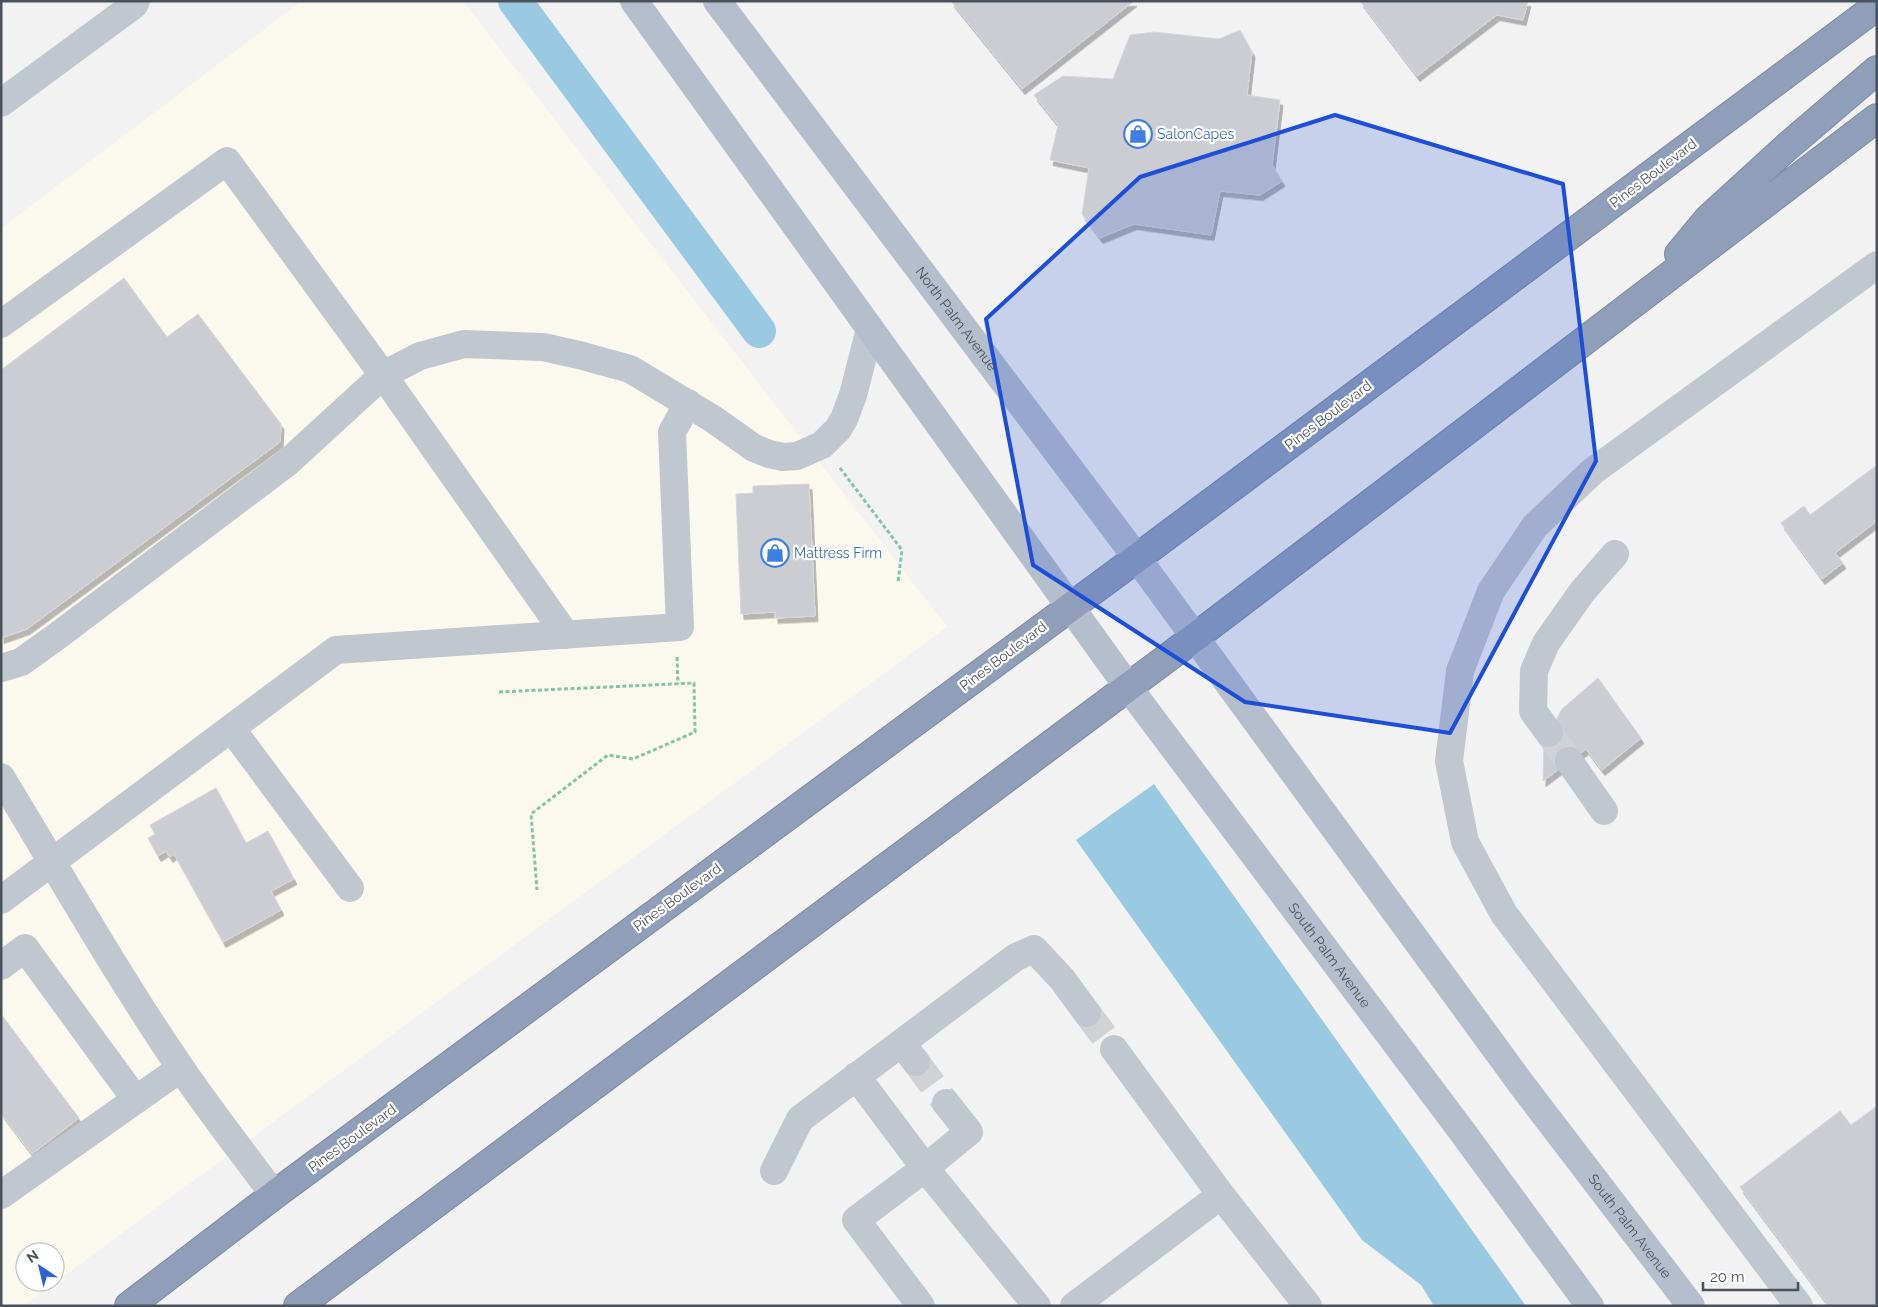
<svg xmlns="http://www.w3.org/2000/svg" width="1878" height="1307" font-family="Raleway,sans-serif">
	<defs>
		<filter id="shadow"><feDropShadow dx="3" dy="5.5" stdDeviation="0" flood-color="#0004"/></filter>
	</defs>
	<rect width="100%" height="100%" fill="#f3f2f2"/>
	<path fill="#fbf8ee" fill-rule="evenodd" d="M 302,1 L 463,1 L 947,627 L 23,1306 L 1,1306 L 1,228 ZM 25,1252 L 55,1252 L 55,1282 L 25,1282 Z"/>
	<path fill="#99cae2" d="M 1154,784 L 1526,1306 L 1434,1306 L 1421,1285 L 1362,1240 L 1076,840 Z"/>
	<g fill="none" stroke-linecap="round" stroke-linejoin="round">
		<path stroke="#99cae2" stroke-width="34" d="M 515,1 L 759,331"/>
	</g>
	<path fill="#cccdd3" stroke="#d6d7dc" filter="url(#shadow)" d="M 951,1 L 1134,1 L 1022,89 Z
		M 1360,1 L 1528,1 L 1523,20 L 1497,15 L 1417,76 Z
		M 1240,30 L 1252,52 L 1247,95 L 1280,100 L 1272,165 L 1282,181 L 1260,195 L 1220,191 L 1211,235 L 1134,224 L 1100,238 L 1082,214 L 1089,168 L 1050,160 L 1058,125 L 1034,95 L 1063,76 L 1113,79 L 1130,35 L 1154,32 L 1219,39 Z
		M 124,278 L 167,337 L 198,314 L 281,424 L 280,442 L 27,629 L 1,638 L 1,370 Z
		M 1877,465 L 1877,521 L 1835,553 L 1843,563 L 1822,579 L 1781,523 L 1804,506 L 1810,515 Z
		M 809,484 L 815,616 L 775,618 L 775,612 L 741,614 L 736,494 L 753,493 L 753,486 Z
		M 1598,678 L 1641,738 L 1602,770 L 1586,749 L 1543,781 L 1544,742 L 1562,709 Z
		M 216,788 L 246,843 L 268,831 L 294,879 L 271,891 L 281,910 L 223,942 L 174,854 L 170,857 L 166,851 L 158,856 L 148,838 L 155,834 L 150,825 Z
		M 1,1014 L 79,1118 L 32,1154 L 1,1113 Z
		M 1877,1106 L 1877,1306 L 1829,1306 L 1740,1187 L 1840,1111 L 1851,1125 Z"/>
	<g fill="none" stroke-linecap="round" stroke-linejoin="round">
		<path stroke="#d1d2d4" stroke-width="28" stroke-dasharray="28 14" stroke-linecap="butt" d="M 1549,733 L 1569,761
			M 1087,1013 L 1114,1049
			M 916,1062 L 946,1103"/>
		<defs>
			<path id="highway" d="M 1679,254 L 1708,219 L 1788,146 L 1877,70
				M 129,1306 L 274,1195 L 1137,558 L 1877,6
				M 298,1306 L 1194,638 L 1877,118"/>
		</defs>
		<use href="#highway" stroke="#7b8aa5" stroke-width="30"/>
		<path stroke="#82c5ab" stroke-width="3" stroke-dasharray="4 2.5" stroke-linecap="butt" d="M 840,468 L 902,550 L 898,582
			M 677,657 L 678,684
			M 499,692 L 694,683 L 695,732 L 633,759 L 608,755 L 531,814 L 537,890"/>
		<path stroke="#c1c7ce" stroke-width="28" d="M 1,103 L 134,5 L 136,1
			M 1,324 L 227,161 L 383,375 L 566,635
			M 1,668 L 21,662 L 56,637 L 288,462 L 383,375 L 420,356 L 464,344 L 543,347 L 579,355 L 630,369 L 713,419 L 754,448 L 769,454 L 783,457 L 797,456 L 822,445 L 838,429 L 844,419 L 853,395 L 870,329
			M 231,728 L 350,888
			M 1549,733 L 1533,711 L 1534,671 L 1546,643 L 1582,592 L 1615,554
			M 1569,761 L 1604,811
			M 1,777 C 60,874 116,973 180,1067 C 210,1111 243,1153 274,1195
			M 1,900 L 336,650 L 680,627 L 672,432 L 688,403
			M 1,966 L 25,948 L 136,1100
			M 901,1043 L 916,1062
			M 1114,1049 L 1221,1195 L 1308,1306
			M 856,1076 L 925,1168 L 1037,1306
			M 774,1171 L 800,1119 L 1016,957 L 1034,949 L 1062,979 L 1087,1013
			M 1,1195 L 181,1068
			M 921,1306 L 856,1220 L 925,1168 L 969,1132 L 946,1103
			M 1074,1306 L 1221,1195
			M 1799,1306 L 1504,914 L 1465,842 L 1449,761 L 1460,671 L 1491,591 L 1535,526 L 1593,471 L 1877,265"/>
		<g stroke="#b5becc" stroke-width="28">
			<path id="s1" d="M 634,1 L 1128,687 L 1461,1130 L 1590,1306"/>
			<path id="s2" d="M 717,1 L 1137,558 L 1522,1085 L 1691,1306"/>
		</g>
		<use href="#highway" stroke="#909fb9" stroke-width="28"/>
	</g>
	<path fill="#1d4ed8" fill-opacity="0.2" stroke="#1d4ed8" stroke-width="4" stroke-linejoin="round" d="M 1335,115 L 1563,184 L 1596,461 L 1450,733 L 1245,702 L 1033,565 L 986,319 L 1140,177 Z"/>
	<defs>
		<symbol id="shop-ring" viewBox="-11 -11 22 22"><circle r="9.5" fill="#fff" stroke="#3f7fe0" stroke-width="1.5"/><path d="M-5-2.5h2.3a2.7 3.5 0 0 1 5.4 0H5L5.5 6h-11ZM-1.5-2.5h3a1.5 2.3 0 0 0-3 0Z" fill="#3f7fe0"/></symbol>
	</defs>
	<g fill-rule="evenodd">
		<use href="#shop-ring" x="1122" y="118" width="32" height="32"/>
		<use href="#shop-ring" x="759" y="537" width="32" height="32"/>
	</g>
	<g text-anchor="middle" dominant-baseline="central" stroke-width="4.5" stroke-linejoin="round" paint-order="stroke">
		<g font-size="14" fill="#366cbe" stroke="#fff" text-anchor="start">
			<text x="1157" y="134">SalonCapes</text>
			<text x="794" y="553">Mattress Firm</text>
		</g>
		<g font-size="14" fill="#4b525c" stroke="#fff">
			<text transform="translate(1653 173) rotate(-37)">Pines Boulevard</text>
			<text stroke="none"><textPath href="#s2" startOffset="398">North Palm Avenue</textPath></text>
			<text transform="translate(1328 415) rotate(-37)">Pines Boulevard</text>
			<text transform="translate(1003 656) rotate(-37)">Pines Boulevard</text>
			<text transform="translate(677 897) rotate(-36)">Pines Boulevard</text>
			<text stroke="none"><textPath href="#s1" startOffset="1181">South Palm Avenue</textPath></text>
			<text transform="translate(352 1138) rotate(-36)">Pines Boulevard</text>
			<text stroke="none"><textPath href="#s2" startOffset="1528">South Palm Avenue</textPath></text>
		</g>
	</g>
	<rect width="1878" height="1307" fill="none" stroke="#4b525c" stroke-width="5"/>
	<g transform="translate(40 1267) rotate(325)"><circle r="24" fill="#ffffff" stroke="#b7babe"/>
	<path d="M0-4L9 19L0 12L-9 19Z" fill="#3163ce"/>
	<text y="-8" font-size="14" font-weight="bold" text-anchor="middle" fill="#4b525c">N</text>
	</g>
	<path d="M1703 1282v8h95v-8" fill="none" stroke="#4b525c" stroke-width="2.5"/>
	<text x="1710" y="1282" font-size="15" fill="#4b525c" stroke="#ffffff" stroke-width="4" paint-order="stroke">20 m</text>
</svg>
